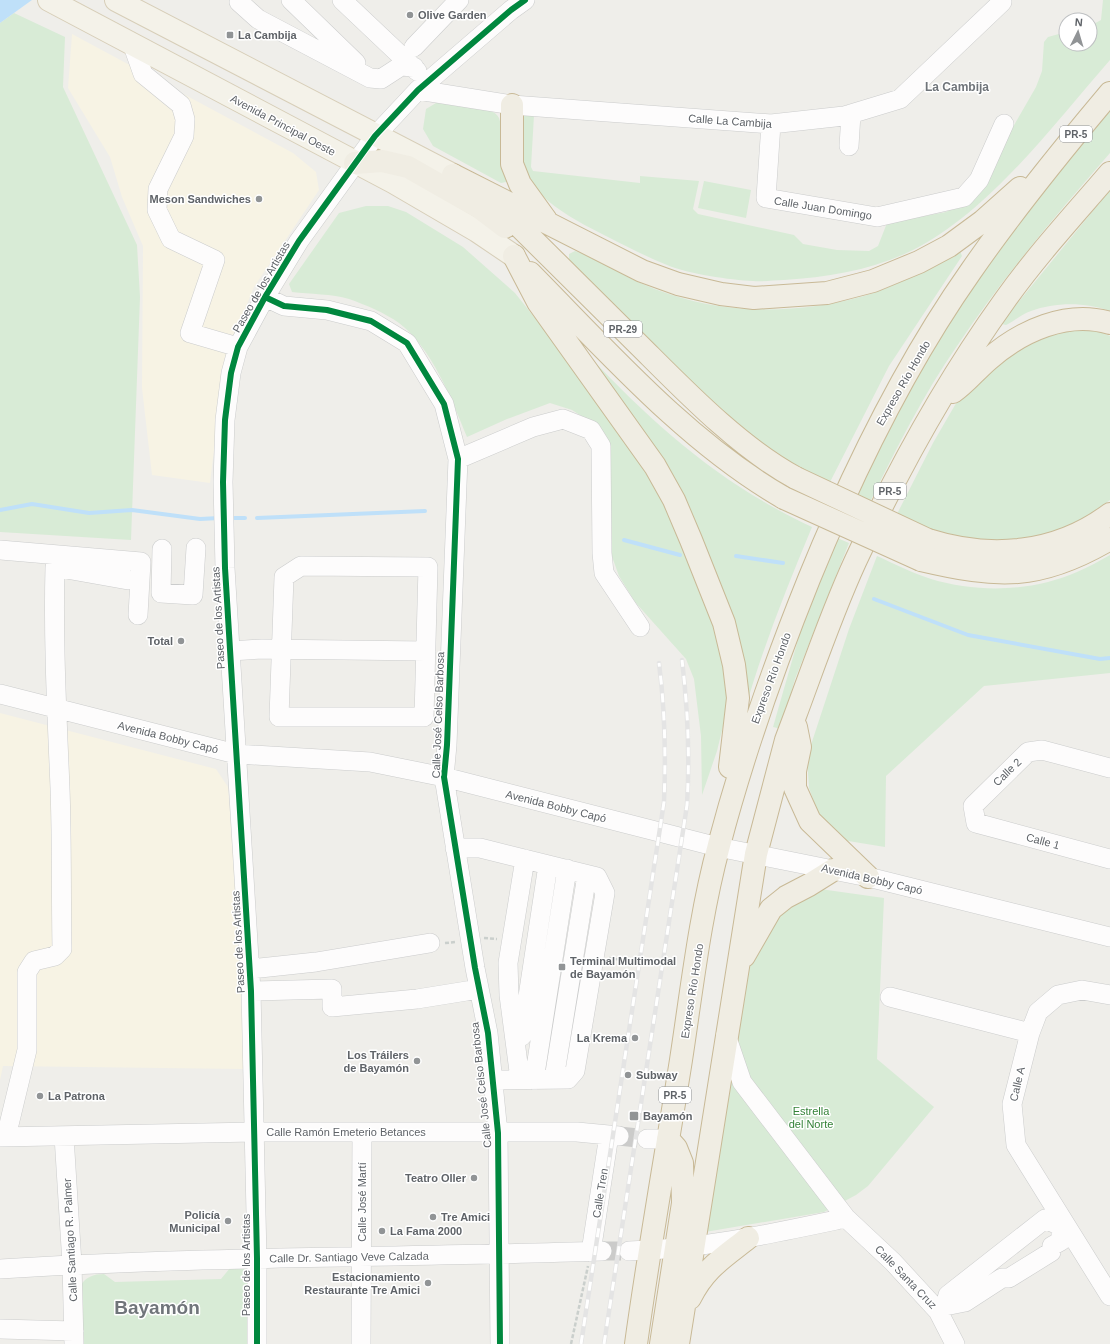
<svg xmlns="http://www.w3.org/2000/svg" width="1110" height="1344" font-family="Arial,sans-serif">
	<rect width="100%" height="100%" fill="#efeeea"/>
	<path fill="#f7f3e4" d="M 72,34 L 293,153 L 316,172 L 319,190 L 254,287 L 225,358 L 210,483 L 152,475 L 142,388 L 143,246 L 122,197 L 110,157 L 68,88 Z
		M 0,713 L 216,769 L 228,787 L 243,981 L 243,1069 L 3,1066 L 0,1080 Z"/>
	<path fill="#d8ebd6" d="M 1103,0 L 1110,0 L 1110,60 C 1054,124 990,211 913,250 C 873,270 829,277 784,280 C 774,280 763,282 753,281 C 730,280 689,274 667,265 C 647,257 628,247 608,237 C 560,213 497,180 524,115 L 534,115 L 531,167 L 533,171 L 640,183 L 640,176 L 699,181 L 693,209 L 698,214 L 794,235 L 803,244 L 837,250 L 869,251 L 878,246 L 887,223 L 946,212 L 960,204 L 998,153 L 1036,87 L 1042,71 L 1044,42 L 1048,37 L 1066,32 L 1066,44 L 1090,44 L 1090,26 L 1101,20 Z
		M 14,13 L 65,37 L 63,87 L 137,245 L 140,297 L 131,540 L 0,532 L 0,23 Z
		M 436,103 C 449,103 493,104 499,118 C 504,132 501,147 501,161 C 501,169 507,174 506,182 L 501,183 L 433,146 L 423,129 L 426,109 Z
		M 1110,111 L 1110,153 C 1056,215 1003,277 957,346 C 923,395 896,449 870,502 L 855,495 L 889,423 L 984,263 Z
		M 704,181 L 751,190 L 746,218 L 698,208 Z
		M 1110,190 L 1110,311 C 1086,302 1055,302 1031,311 C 1022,314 1014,321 1006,325 L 1002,324 L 1003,321 Z
		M 366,206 L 388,206 L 406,212 L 463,247 L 515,293 L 593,391 L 660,493 L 712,619 L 721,654 L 727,692 L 724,722 L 717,751 L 702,795 L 701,736 L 694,679 L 686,659 L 635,602 L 619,576 L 610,551 L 600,428 L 572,410 L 550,403 L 507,419 L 467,437 C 452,400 432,348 399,323 C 385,313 366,305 349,299 C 332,294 310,294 292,292 L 289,284 L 339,213 Z
		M 575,251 C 597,258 617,272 638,282 C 649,287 660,291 672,295 C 732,315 803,313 864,296 C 897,286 930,268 960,251 L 962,256 L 889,366 L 829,484 L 794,468 L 713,410 L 569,261 L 569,254 Z
		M 1076,329 L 1095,330 L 1110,336 L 1110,500 L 1077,523 L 1047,535 L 1013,542 L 960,539 L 930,529 L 897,514 L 933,443 L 955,405 L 972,382 L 1033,338 Z
		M 589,356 C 656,427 722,485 812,527 C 786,589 761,652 743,717 L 729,626 Z
		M 835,537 L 849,543 L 795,679 L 781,729 L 773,727 L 806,612 Z
		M 1110,555 L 1110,673 L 984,686 L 886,776 L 885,847 L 842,840 L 821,821 L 809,788 L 807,757 L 849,629 L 877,556 C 895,564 912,573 931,579 C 978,593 1031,592 1077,572 C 1089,567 1099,561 1110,555 Z
		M 820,889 L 884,898 L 877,1059 L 934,1107 L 868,1186 L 856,1195 L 824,1212 L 705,1232 L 738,1012 L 753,952 L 783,908 Z
		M 242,1265 L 249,1270 L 251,1344 L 80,1344 L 80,1286 C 86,1277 93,1274 104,1274 L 115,1282 L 221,1279 L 230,1268 Z"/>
	<path fill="#bfe0f9" d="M 0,0 L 32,0 L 0,23 Z"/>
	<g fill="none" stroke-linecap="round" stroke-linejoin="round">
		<path stroke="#bfe0f9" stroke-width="4" d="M 0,510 L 32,504 L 89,513 L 132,510 L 200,519 L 219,518
			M 229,518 L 245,518
			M 257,518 L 425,511
			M 624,540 L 680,555
			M 736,556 L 783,563
			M 874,599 L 968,635 L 1100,659 L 1110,658"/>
		<path stroke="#cbcbca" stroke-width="19" stroke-dasharray="19 10" stroke-linecap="butt" d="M 619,1136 L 647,1139
			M 602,1251 L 629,1251"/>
		<defs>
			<path id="minor" d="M 240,0 L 239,2 L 258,19 L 370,78 L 381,79 L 401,66 L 414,67
				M 291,0 L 356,63
				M 342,0 L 417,71
				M 132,43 L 143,74 L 181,105 L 185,119 L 184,136 L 158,189 L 157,210 L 171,239 L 215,260 L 190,333 L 238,347
				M 414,47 L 459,0
				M 418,90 L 512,105 L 771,124 L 844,116 L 900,99 L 1002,2
				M 771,124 L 766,198 L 877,217 L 964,197 L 979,180 L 1004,124
				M 849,146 L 851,114
				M 265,297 L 284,306 L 327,310 L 371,321 L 407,343 L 444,404 L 458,459 L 447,745 L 444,777 L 475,968 L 488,1033 L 498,1133 L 500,1344
				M 458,459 L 533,427 L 563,419 L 591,430 L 601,446 L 602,553 L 604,573 L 640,627
				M 162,549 L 161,593 L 193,595 L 196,548
				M 0,550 L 141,562 L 138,615
				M 301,566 L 428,567 L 424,717 L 279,717 L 284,577 Z
				M 230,651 L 262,649 L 426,651
				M 0,694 L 236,754 L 370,762 L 444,777 L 718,847 L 868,877 L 1110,937
				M 1110,768 L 1042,750 L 1028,752 L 973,806 L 976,823 L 1110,859
				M 455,848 L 480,848 L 597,877 L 605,893 L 575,1071 L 568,1079 L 493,1080
				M 250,969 L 316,962 L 430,943
				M 251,991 L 332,989 L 332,1007 L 417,999 L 479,989
				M 1110,995 L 1082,990 L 1058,995 L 1038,1012 L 1030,1033 L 1012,1104 L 1016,1145 L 1110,1296
				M 890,997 L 1030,1033
				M 726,1035 L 742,1082 L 846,1218 L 893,1262 L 938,1311 L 955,1344
				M 522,1036 L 548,865
				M 520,1079 L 509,995 L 508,963 L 525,859
				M 554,1079 L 587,875
				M 534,1080 L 567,869
				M 64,1136 L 72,1264 L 74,1344
				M 0,1137 L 254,1132 L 577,1132 L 619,1136
				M 6,1137 L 27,1050 L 27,972 L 34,961 L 55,956 L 62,949 C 61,896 62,842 60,788 C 57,714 53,641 55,567 L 128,580
				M 647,1139 L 668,1139
				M 629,1251 C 703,1249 775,1233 846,1218
				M 591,1252 L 609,1135
				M 0,1269 C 200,1256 401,1258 602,1251
				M 945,1306 L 948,1295 L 1045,1219 L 1061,1226
				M 938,1311 L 945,1306 L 965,1302 L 1002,1278 L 1009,1278 L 1051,1252 L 1052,1246 L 1061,1241 L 1061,1226
				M 0,1329 L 74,1331
				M 257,1344 L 257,1258 L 251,991 L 225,568 L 223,482 L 225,420 L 231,373 L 238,347 L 265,297 L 299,241 L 375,136 L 418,90 L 511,10 L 525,0
				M 361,1344 L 362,1132"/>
			<path id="major" d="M 49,0 L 393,182 L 477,231 L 514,256
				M 116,0 L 453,175"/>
			<path id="highway" d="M 512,105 L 512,164 L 520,184 L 546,220
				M 355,163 L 382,161 L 408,167 L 480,208 L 505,227
				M 453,175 L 642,271 L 678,284 L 721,294 L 754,298 L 827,293 L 873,281 L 919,262 L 949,246 L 983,221 L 1020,188
				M 497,208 L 517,224 C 560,267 603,309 646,352 C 690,396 742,449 796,478
				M 514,256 L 538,302 L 655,466 L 674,500 L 691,540 L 724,623 L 734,665 L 738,698 L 730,767
				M 530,273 C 607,351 688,443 784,498
				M 953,392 C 966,383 976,370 989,359 C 1021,331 1067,310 1110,323
				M 928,540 C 991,560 1057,554 1110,514
				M 921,560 C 998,578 1039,581 1110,539
				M 796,727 L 800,747 L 795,771 L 795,788 L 810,821 L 868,877
				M 744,956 L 771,909 L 786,897 L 809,885 L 833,870
				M 690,1298 C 705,1268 723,1258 748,1238
				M 636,1344 C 649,1249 666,1155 681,1060 C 692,988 700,915 719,845 C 743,754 774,666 809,579 C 853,471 904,366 971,271 C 1014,209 1062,150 1110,93
				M 661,1344 L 683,1203 L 682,1163 L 676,1148 L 668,1139
				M 678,1344 L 756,854 L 786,740 L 795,716 C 814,665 832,612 855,562 C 897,471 946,382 1005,300 C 1037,255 1074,215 1110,173"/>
		</defs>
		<use href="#minor" stroke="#cbcccc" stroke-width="20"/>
		<use href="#major" stroke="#d7ceb8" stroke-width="24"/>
		<use href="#highway" stroke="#c8b996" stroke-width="24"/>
		<path stroke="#cacfcc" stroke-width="2.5" stroke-dasharray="4 2" stroke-linecap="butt" d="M 484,938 L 497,939
			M 445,943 L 456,942
			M 609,958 L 646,964
			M 571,1344 L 588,1266"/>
		<use href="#minor" stroke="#fdfcfc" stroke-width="19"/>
		<use href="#major" stroke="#f4f2e9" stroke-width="22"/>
		<use href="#highway" stroke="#f0ede3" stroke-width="22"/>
		<defs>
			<path id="rail" d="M 581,1344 L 664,802 C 666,755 665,710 659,663
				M 604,1344 L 687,805 C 690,754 688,710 682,660"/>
		</defs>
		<use href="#rail" stroke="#e4e4e4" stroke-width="4.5"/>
		<use href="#rail" stroke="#fff" stroke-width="3" stroke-dasharray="9" stroke-linecap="butt"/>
		<defs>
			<path id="highway-bridge" d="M 796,478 L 928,540
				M 784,498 L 921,560"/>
		</defs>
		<use href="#highway-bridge" stroke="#c8b996" stroke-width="24" stroke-linecap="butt"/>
		<use href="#highway-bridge" stroke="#f0ede3" stroke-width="22"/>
		<defs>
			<path id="cycleway" d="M 265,297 L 284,306 L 327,310 L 371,321 L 407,343 L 444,404 L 458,459 L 447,745 L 444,777 L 475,968 L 488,1033 L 498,1133 L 500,1344
				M 257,1344 L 257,1258 L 251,991 L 225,568 L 223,482 L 225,420 L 231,373 L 238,347 L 265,297 L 299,241 L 375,136 L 418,90 L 511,10 L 525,0"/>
		</defs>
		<use href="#cycleway" stroke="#fff" stroke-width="8"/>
		<use href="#cycleway" stroke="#00873e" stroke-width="6"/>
	</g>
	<g fill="#919496" stroke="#fff" stroke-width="1.5">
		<circle cx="410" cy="15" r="4"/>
		<rect x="226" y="31" width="8" height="8" rx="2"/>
		<circle cx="259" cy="199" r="4"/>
		<circle cx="181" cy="641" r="4"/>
		<rect x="558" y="963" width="8" height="8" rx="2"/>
		<circle cx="635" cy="1038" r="4"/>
		<circle cx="417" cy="1061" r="4"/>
		<circle cx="628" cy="1075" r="4"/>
		<circle cx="40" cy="1096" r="4"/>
		<rect x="629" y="1111" width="10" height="10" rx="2"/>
		<circle cx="474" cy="1178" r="4"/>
		<circle cx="433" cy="1217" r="4"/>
		<circle cx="228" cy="1221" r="4"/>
		<circle cx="382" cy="1231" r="4"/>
		<circle cx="428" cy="1283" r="4"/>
	</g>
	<g text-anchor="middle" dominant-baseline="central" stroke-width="3" stroke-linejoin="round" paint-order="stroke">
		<g fill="#fff" stroke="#8f9295" stroke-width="1">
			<rect x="1060" y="126" width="32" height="16" rx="3"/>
			<rect x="604" y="321" width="38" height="16" rx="3"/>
			<rect x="874" y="483" width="32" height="16" rx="3"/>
			<rect x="659" y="1087" width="32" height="16" rx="3"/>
		</g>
		<g font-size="10" font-weight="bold" fill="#5f6368">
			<text x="1076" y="134">PR-5</text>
			<text x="623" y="329">PR-29</text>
			<text x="890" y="491">PR-5</text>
			<text x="675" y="1095">PR-5</text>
		</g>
		<g font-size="11" font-weight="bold" fill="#5f6368" stroke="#fff" text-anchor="start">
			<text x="418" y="15">Olive Garden</text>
			<text x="238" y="35">La Cambija</text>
			<text x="251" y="199" text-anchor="end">Meson Sandwiches</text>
			<text x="173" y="641" text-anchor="end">Total</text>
			<text x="570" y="961">Terminal Multimodal<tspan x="570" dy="13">de Bayamón</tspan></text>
			<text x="627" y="1038" text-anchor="end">La Krema</text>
			<text x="409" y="1055" text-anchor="end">Los Tráilers<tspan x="409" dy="13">de Bayamón</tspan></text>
			<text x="636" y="1075">Subway</text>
			<text x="48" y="1096">La Patrona</text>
			<text x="643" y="1116">Bayamón</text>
			<text x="466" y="1178" text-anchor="end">Teatro Oller</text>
			<text x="220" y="1215" text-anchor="end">Policía<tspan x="220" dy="13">Municipal</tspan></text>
			<text x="441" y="1217">Tre Amici</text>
			<text x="390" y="1231">La Fama 2000</text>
			<text x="420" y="1277" text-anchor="end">Estacionamiento<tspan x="420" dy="13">Restaurante Tre Amici</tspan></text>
		</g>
		<g font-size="11" fill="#5f6368" stroke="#fff">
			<text transform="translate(730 121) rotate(4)">Calle La Cambija</text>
			<text transform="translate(283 125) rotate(28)">Avenida Principal Oeste</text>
			<text transform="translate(823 208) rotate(9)">Calle Juan Domingo</text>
			<text transform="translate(261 287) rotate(-60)">Paseo de los Artistas</text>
			<text transform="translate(903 383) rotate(-60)">Expreso Río Hondo</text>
			<text transform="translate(218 618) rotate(-93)">Paseo de los Artistas</text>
			<text transform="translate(771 678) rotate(-70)">Expreso Río Hondo</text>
			<text transform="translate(438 715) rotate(-88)">Calle José Celso Barbosa</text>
			<text transform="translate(168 737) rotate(14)">Avenida Bobby Capó</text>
			<text transform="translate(1007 772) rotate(-44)">Calle 2</text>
			<text transform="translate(556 806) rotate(14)">Avenida Bobby Capó</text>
			<text transform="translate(1043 841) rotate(15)">Calle 1</text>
			<text transform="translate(872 879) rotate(13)">Avenida Bobby Capó</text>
			<text transform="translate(238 942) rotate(-93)">Paseo de los Artistas</text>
			<text transform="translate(692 991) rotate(-81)">Expreso Río Hondo</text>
			<text transform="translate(1017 1084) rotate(-77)">Calle A</text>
			<text transform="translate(481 1085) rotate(-96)">Calle José Celso Barbosa</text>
			<text x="346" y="1132">Calle Ramón Emeterio Betances</text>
			<text transform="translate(600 1193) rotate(-81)">Calle Tren</text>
			<text transform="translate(362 1202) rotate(-90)">Calle José Martí</text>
			<text transform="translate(70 1240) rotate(-93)">Calle Santiago R. Palmer</text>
			<text transform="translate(349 1257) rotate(-1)">Calle Dr. Santiago Veve Calzada</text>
			<text transform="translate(246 1265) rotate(-90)">Paseo de los Artistas</text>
			<text transform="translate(906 1277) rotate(46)">Calle Santa Cruz</text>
		</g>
		<g font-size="11" fill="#348238" stroke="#fff">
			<text x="811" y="1111">Estrella<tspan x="811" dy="13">del Norte</tspan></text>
		</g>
		<g font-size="12" font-weight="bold" fill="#70757a" stroke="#fff">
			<text x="957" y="87">La Cambija</text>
		</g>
		<g font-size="19" font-weight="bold" fill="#70757a" stroke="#fff">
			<text x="157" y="1307">Bayamón</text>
		</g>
	</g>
	<g transform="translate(1078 32) rotate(5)"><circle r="19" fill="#ffffff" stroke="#bfc1c3"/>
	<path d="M0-3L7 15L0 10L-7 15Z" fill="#919496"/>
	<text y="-6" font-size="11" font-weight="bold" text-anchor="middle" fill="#5f6368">N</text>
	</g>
</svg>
